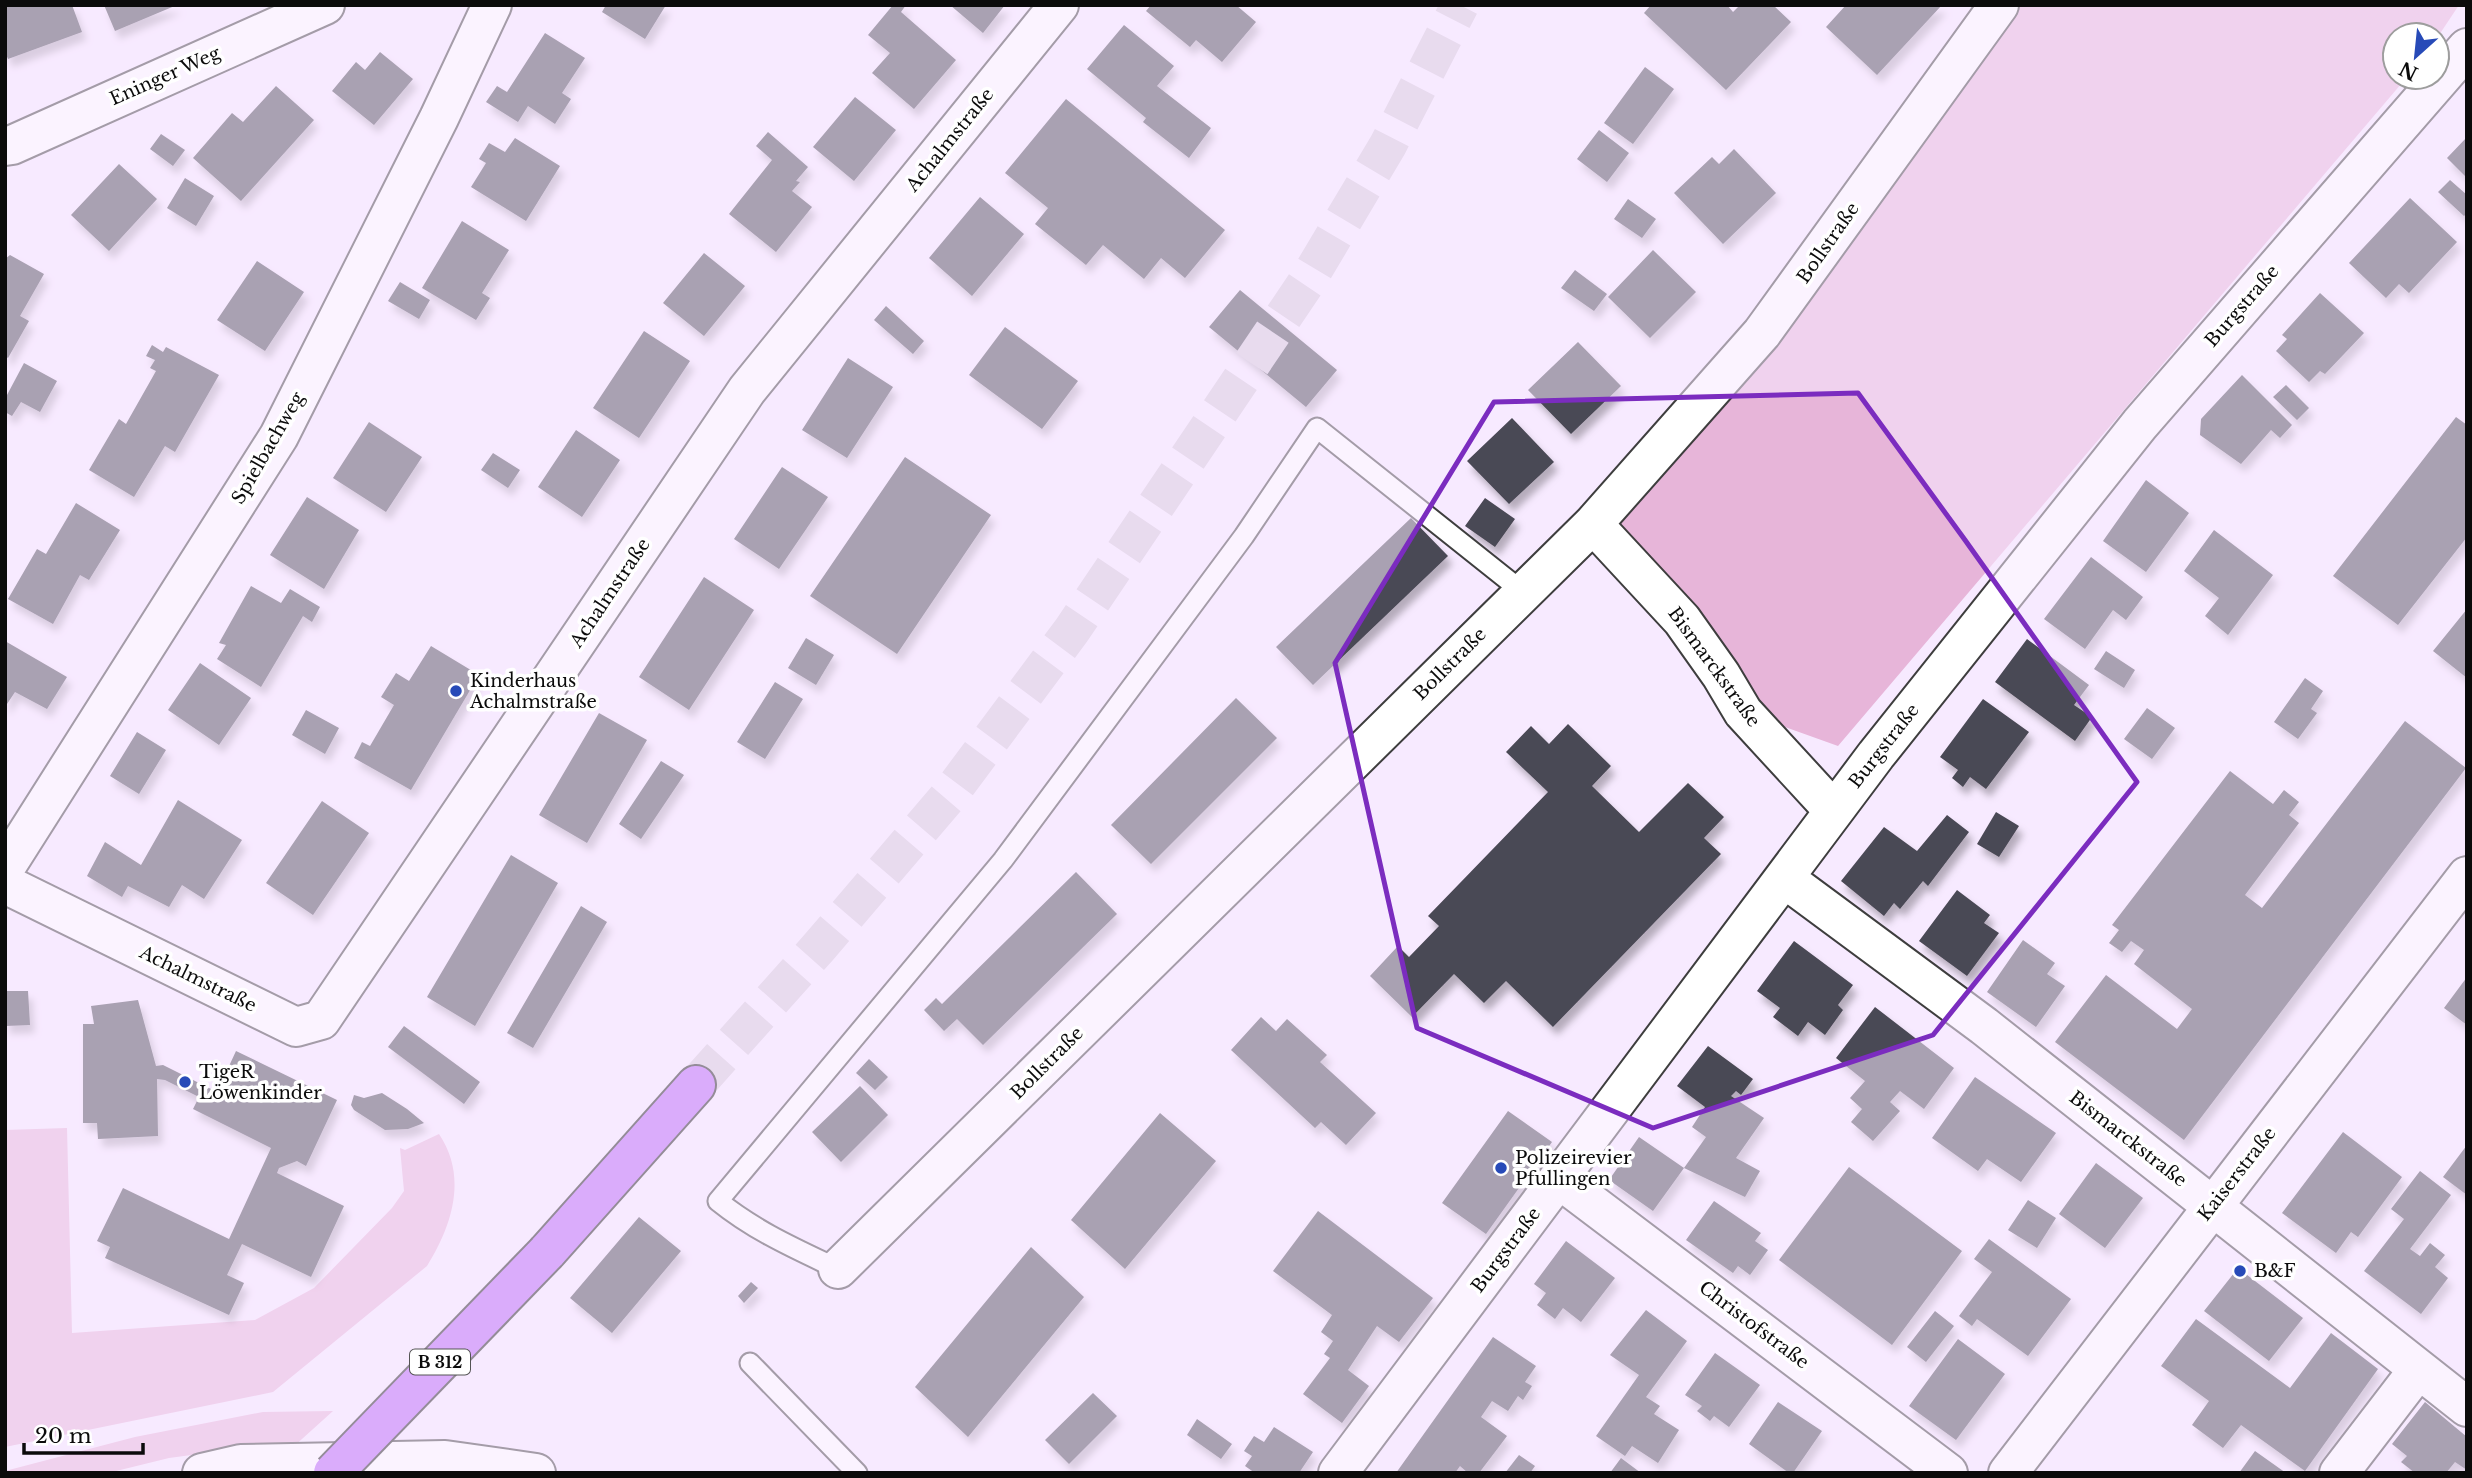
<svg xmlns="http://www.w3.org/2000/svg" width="2472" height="1478" font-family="'Libre Baskerville',serif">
	<defs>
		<filter id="shadow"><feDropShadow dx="4.5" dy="8" stdDeviation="3.5" flood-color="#0004"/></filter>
	</defs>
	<rect width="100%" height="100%" fill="#f7eaff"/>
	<path fill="#e7b5d9" d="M 1999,5 L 2459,5 L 2437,38 L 2437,35 L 2395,35 L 2395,77 L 2407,77 L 1838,746 L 1743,712 L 1593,524 Z
		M 67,1128 L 72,1333 L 255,1320 L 314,1288 L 392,1208 L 404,1191 L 400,1148 L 405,1150 L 439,1134 C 468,1177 452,1226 427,1266 L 273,1392 L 5,1447 L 5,1130 Z
		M 333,1411 L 292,1448 L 265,1445 L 169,1458 L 108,1473 L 5,1473 L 5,1471 L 135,1437 L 263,1412 Z"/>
	<path fill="#4a4854" filter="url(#shadow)" d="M 5,5 L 72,5 L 82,32 L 8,59 L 5,52 Z
		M 104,5 L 177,5 L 115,31 Z
		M 606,5 L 666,5 L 645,39 L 602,12 Z
		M 893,5 L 906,5 L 901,12 L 956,60 L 914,109 L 872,73 L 890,53 L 868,35 Z
		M 950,5 L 1005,5 L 983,33 Z
		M 1151,5 L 1236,5 L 1256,22 L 1222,62 L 1196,40 L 1190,47 L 1146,11 Z
		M 1651,5 L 1727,5 L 1733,12 L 1740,5 L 1773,5 L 1791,22 L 1726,90 L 1644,13 Z
		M 1846,5 L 1942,5 L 1877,75 L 1826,27 Z
		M 1124,25 L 1174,66 L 1157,86 L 1211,128 L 1189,158 L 1143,122 L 1146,118 L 1087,69 Z
		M 545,33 L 585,58 L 562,93 L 571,99 L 555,124 L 528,106 L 518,122 L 486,102 L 497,86 L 507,92 Z
		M 380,52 L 413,79 L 374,125 L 332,91 L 356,62 L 365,70 Z
		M 1645,67 L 1674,89 L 1633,144 L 1604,123 Z
		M 276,86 L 314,120 L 241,201 L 193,158 L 232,113 L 243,122 Z
		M 855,97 L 896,130 L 854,181 L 813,147 Z
		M 1066,99 L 1225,230 L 1185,278 L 1161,258 L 1144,279 L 1103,245 L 1086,265 L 1035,224 L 1048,208 L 1005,173 Z
		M 1599,130 L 1629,153 L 1607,182 L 1577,159 Z
		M 768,132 L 808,167 L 796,181 L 800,182 L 792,191 L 812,207 L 776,252 L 729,214 L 772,160 L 756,146 Z
		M 161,134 L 185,150 L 173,166 L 150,149 Z
		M 2467,137 L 2467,178 L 2447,158 Z
		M 515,138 L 560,166 L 526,221 L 471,187 L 486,163 L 479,159 L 489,143 L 505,152 Z
		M 1734,149 L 1776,193 L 1723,244 L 1674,193 L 1712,157 L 1719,164 Z
		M 119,164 L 157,199 L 109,251 L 71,215 Z
		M 185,178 L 214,196 L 196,226 L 167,208 Z
		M 2450,180 L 2467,195 L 2467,213 L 2464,216 L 2438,192 Z
		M 980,197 L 1024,234 L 972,296 L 929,258 Z
		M 2410,198 L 2457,242 L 2409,293 L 2399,284 L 2386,298 L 2349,263 Z
		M 1628,199 L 1656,219 L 1642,238 L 1614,219 Z
		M 462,221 L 509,250 L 482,293 L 490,298 L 476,320 L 422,288 Z
		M 1653,250 L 1696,292 L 1650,338 L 1608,297 Z
		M 704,253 L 745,286 L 704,336 L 663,303 Z
		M 10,255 L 44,274 L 20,316 L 29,321 L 8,358 L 5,356 L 5,259 Z
		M 257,261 L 304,292 L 265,351 L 217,320 Z
		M 1575,270 L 1607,294 L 1594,311 L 1561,288 Z
		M 400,282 L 430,300 L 419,319 L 388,301 Z
		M 1240,290 L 1337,370 L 1306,407 L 1209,327 Z
		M 2320,293 L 2364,333 L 2325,374 L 2320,371 L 2309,382 L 2276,351 L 2287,339 L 2282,335 Z
		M 886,306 L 924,341 L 913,354 L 874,320 Z
		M 1005,327 L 1078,381 L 1042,429 L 969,375 Z
		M 644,331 L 690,361 L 639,438 L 593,408 Z
		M 1578,342 L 1621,386 L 1571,434 L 1528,390 Z
		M 152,345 L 163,352 L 166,347 L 219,375 L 175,452 L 165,446 L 134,497 L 89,470 L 119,419 L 126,424 L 156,371 L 150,368 L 155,360 L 146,356 Z
		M 848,358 L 893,387 L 847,458 L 802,430 Z
		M 24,363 L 57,381 L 40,412 L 21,402 L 12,416 L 5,412 L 5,394 L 7,395 Z
		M 2242,375 L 2292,425 L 2280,438 L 2271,430 L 2241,464 L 2200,435 L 2201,419 Z
		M 2286,385 L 2309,408 L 2297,420 L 2273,397 Z
		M 2456,417 L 2467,425 L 2467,537 L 2398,625 L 2333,576 Z
		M 1512,418 L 1554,462 L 1509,504 L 1467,461 Z
		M 369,422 L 422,457 L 386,512 L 333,478 Z
		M 576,430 L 620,460 L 582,517 L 538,487 Z
		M 493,453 L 520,470 L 508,488 L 481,470 Z
		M 905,457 L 991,515 L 897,654 L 810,596 Z
		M 782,467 L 828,497 L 779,569 L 734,539 Z
		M 2146,480 L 2189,513 L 2146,572 L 2103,541 Z
		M 307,497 L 359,530 L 324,589 L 270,555 Z
		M 1485,498 L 1515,519 L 1495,547 L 1465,526 Z
		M 76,503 L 120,530 L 89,580 L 80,575 L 53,624 L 8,599 L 37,549 L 46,554 Z
		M 1411,518 L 1448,556 L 1313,685 L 1276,647 Z
		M 2214,530 L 2273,575 L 2228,635 L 2205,616 L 2219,598 L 2184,571 Z
		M 2091,557 L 2143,597 L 2126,620 L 2113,610 L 2085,649 L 2044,619 Z
		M 704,577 L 754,610 L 689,710 L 639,677 Z
		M 251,586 L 281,603 L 290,589 L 320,607 L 312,622 L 303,616 L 261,687 L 217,659 L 226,645 L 219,643 Z
		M 2467,609 L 2467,678 L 2433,651 Z
		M 806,638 L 834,655 L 816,685 L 788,668 Z
		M 2027,639 L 2089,685 L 2074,705 L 2092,717 L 2075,741 L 1995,682 Z
		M 5,641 L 67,677 L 47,709 L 15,692 L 5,707 Z
		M 431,646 L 479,675 L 411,790 L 354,758 L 362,742 L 370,746 L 394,705 L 381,697 L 396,673 L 409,681 Z
		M 2106,651 L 2135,670 L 2124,688 L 2094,669 Z
		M 200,663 L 251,698 L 219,745 L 168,710 Z
		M 2305,678 L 2323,691 L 2311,709 L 2317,713 L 2298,739 L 2274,722 Z
		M 775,682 L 803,699 L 765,759 L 737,742 Z
		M 1236,698 L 1277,738 L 1151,864 L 1111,825 Z
		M 1983,699 L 2029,732 L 1986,789 L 1970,777 L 1963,787 L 1952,778 L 1958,770 L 1940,757 Z
		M 2147,708 L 2175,728 L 2152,759 L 2124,739 Z
		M 306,710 L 339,728 L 325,754 L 292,735 Z
		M 599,713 L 647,740 L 587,843 L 539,815 Z
		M 2405,721 L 2466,768 L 2184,1140 L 2055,1042 L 2106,975 L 2177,1029 L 2192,1009 L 2134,964 L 2144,950 L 2131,941 L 2122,952 L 2109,943 L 2119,930 L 2112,925 L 2230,771 L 2273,804 L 2284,790 L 2299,802 L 2289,815 L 2299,823 L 2245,895 L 2262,908 Z
		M 1568,724 L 1611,766 L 1592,786 L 1639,832 L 1688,783 L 1724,817 L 1704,838 L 1721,854 L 1553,1027 L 1506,981 L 1484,1003 L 1454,974 L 1412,1017 L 1370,976 L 1398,946 L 1409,957 L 1439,926 L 1428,916 L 1548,792 L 1506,752 L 1531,726 L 1549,744 Z
		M 137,732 L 166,750 L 139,794 L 110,776 Z
		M 661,761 L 684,775 L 641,839 L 619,824 Z
		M 178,800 L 242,840 L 204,899 L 182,885 L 169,907 L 128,886 L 122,897 L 87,876 L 105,842 L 141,865 Z
		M 322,801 L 369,833 L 313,915 L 266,883 Z
		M 1996,812 L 2019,826 L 1999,857 L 1977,844 Z
		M 1947,815 L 1969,832 L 1928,886 L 1923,881 L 1900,909 L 1894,903 L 1884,916 L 1841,881 L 1884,827 L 1917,851 Z
		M 511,855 L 558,883 L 475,1026 L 427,997 Z
		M 1076,872 L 1117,914 L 983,1045 L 957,1019 L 944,1031 L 924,1010 L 936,998 L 942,1004 Z
		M 1957,890 L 1990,915 L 1984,923 L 1999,933 L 1967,976 L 1919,941 Z
		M 581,906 L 607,922 L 533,1048 L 507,1033 Z
		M 2023,940 L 2055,963 L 2047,974 L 2065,986 L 2036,1027 L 1987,992 Z
		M 1794,941 L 1853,985 L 1838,1005 L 1843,1010 L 1825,1035 L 1808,1022 L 1798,1036 L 1773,1017 L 1780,1008 L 1757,991 Z
		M 2467,977 L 2467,1025 L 2444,1008 Z
		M 5,991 L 28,991 L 30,1025 L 5,1026 Z
		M 138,1000 L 156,1066 L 163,1065 L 217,1092 L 236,1051 L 337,1100 L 306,1166 L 297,1161 L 279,1168 L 277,1173 L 344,1206 L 311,1277 L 242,1244 L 227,1275 L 244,1283 L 229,1315 L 105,1258 L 110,1247 L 97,1241 L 123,1188 L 229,1239 L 271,1148 L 193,1109 L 199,1097 L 165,1080 L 157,1079 L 158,1136 L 98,1139 L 97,1123 L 83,1123 L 83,1024 L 94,1024 L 91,1006 Z
		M 1875,1007 L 1954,1068 L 1924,1109 L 1900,1091 L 1890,1102 L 1900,1111 L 1873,1141 L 1851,1122 L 1862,1109 L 1850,1098 L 1865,1081 L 1836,1058 Z
		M 1261,1017 L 1276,1031 L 1287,1019 L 1327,1055 L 1320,1062 L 1376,1113 L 1346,1145 L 1321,1122 L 1315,1128 L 1231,1050 Z
		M 404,1026 L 480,1082 L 464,1104 L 388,1047 Z
		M 1708,1046 L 1753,1079 L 1741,1095 L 1736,1091 L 1731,1096 L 1764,1118 L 1736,1158 L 1760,1171 L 1745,1197 L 1684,1168 L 1706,1137 L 1692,1127 L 1705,1107 L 1677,1086 Z
		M 869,1059 L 888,1077 L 875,1090 L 856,1073 Z
		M 1975,1077 L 2056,1133 L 2021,1182 L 1987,1159 L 1978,1171 L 1932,1138 Z
		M 860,1086 L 888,1115 L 841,1162 L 812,1132 Z
		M 382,1093 L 407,1109 L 424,1123 L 408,1129 L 385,1130 L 354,1110 L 351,1105 L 354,1095 L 364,1098 Z
		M 1508,1111 L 1552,1142 L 1486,1234 L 1442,1203 Z
		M 1160,1113 L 1216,1161 L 1125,1269 L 1071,1220 Z
		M 2343,1132 L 2402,1177 L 2358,1237 L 2351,1232 L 2336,1253 L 2282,1213 Z
		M 1639,1137 L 1684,1168 L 1653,1211 L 1609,1180 Z
		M 2467,1145 L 2467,1195 L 2443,1177 Z
		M 2096,1163 L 2143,1198 L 2105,1248 L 2059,1214 Z
		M 1849,1167 L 1962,1251 L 1892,1345 L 1779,1260 Z
		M 2420,1171 L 2451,1195 L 2410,1249 L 2420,1256 L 2430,1243 L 2445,1255 L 2435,1267 L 2448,1278 L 2421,1314 L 2364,1271 L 2404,1219 L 2391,1209 Z
		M 2028,1200 L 2056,1218 L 2037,1248 L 2008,1230 Z
		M 1714,1201 L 1761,1233 L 1755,1241 L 1768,1250 L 1750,1275 L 1738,1266 L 1733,1273 L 1686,1240 Z
		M 1318,1211 L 1433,1298 L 1399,1342 L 1377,1326 L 1348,1370 L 1369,1386 L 1342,1423 L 1303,1394 L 1330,1358 L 1324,1354 L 1333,1341 L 1321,1332 L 1332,1315 L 1273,1271 Z
		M 639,1217 L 681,1251 L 612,1333 L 570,1298 Z
		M 1989,1239 L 2071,1299 L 2028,1356 L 1977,1319 L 1972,1326 L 1959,1316 L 1992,1272 L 1974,1259 Z
		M 1566,1241 L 1615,1278 L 1581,1322 L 1563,1308 L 1555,1319 L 1537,1305 L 1546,1293 L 1534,1284 Z
		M 1031,1247 L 1084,1297 L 968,1437 L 915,1387 Z
		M 2238,1268 L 2303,1318 L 2269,1361 L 2204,1311 Z
		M 751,1282 L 758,1288 L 744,1303 L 738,1296 Z
		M 1646,1310 L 1687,1341 L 1646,1397 L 1660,1406 L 1654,1414 L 1679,1430 L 1658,1463 L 1632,1446 L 1625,1456 L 1596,1436 L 1639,1375 L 1610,1355 Z
		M 1935,1311 L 1954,1326 L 1926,1362 L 1907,1347 Z
		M 2196,1319 L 2290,1388 L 2331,1333 L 2378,1369 L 2305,1471 L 2241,1425 L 2223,1448 L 2192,1425 L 2209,1401 L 2161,1366 Z
		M 1493,1337 L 1536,1366 L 1525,1382 L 1532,1386 L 1523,1400 L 1518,1396 L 1508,1411 L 1492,1401 L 1481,1417 L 1507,1436 L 1498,1448 L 1479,1473 L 1468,1473 L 1460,1466 L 1455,1473 L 1396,1473 Z
		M 1958,1339 L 2005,1374 L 1956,1440 L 1909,1406 Z
		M 1715,1353 L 1760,1385 L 1729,1427 L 1714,1416 L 1710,1421 L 1697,1411 L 1702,1406 L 1685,1395 Z
		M 1093,1393 L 1117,1416 L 1069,1464 L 1045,1440 Z
		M 1778,1402 L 1822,1431 L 1793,1473 L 1789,1473 L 1749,1444 Z
		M 2425,1402 L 2467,1437 L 2467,1470 L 2455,1462 L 2446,1473 L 2415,1473 L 2401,1462 L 2407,1456 L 2392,1444 Z
		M 1197,1419 L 1232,1444 L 1221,1459 L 1187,1435 Z
		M 1274,1427 L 1313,1452 L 1299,1473 L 1255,1473 L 1245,1466 L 1252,1456 L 1244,1451 L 1254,1436 L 1264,1442 Z
		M 2255,1451 L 2286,1473 L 2239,1473 Z
		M 1519,1455 L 1535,1466 L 1530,1473 L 1505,1473 Z
		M 1621,1458 L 1641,1473 L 1610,1473 Z"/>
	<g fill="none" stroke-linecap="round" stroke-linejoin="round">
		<path stroke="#d4c9da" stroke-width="38" stroke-dasharray="38 19" stroke-linecap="butt" d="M 696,1085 L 819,947 L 947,798 L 1072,630 L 1306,283 L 1388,145 L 1460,5"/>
		<defs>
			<path id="service" d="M 838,1269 C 796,1249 755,1231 718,1201 L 1003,860 L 1244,536 L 1317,428 L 1523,592
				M 750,1363 L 857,1473"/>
			<path id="minor" d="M 5,146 L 12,145 L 325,5
				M 1593,524 L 1682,620 L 1721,675 L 1743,712 L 1834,811
				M 5,868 L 279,436 L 439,118 L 492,5
				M 1784,878 L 1984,1026 L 2467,1407
				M 5,884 L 296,1027 L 321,1020 L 747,390 L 1059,5
				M 1559,1179 L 1948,1473
				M 838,1269 L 1593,524 L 1762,333 L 1999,5
				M 202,1473 L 241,1464 L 445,1460 L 536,1473
				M 1338,1473 L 1876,755 L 2140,424 L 2467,48
				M 2008,1473 L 2467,876
				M 2339,1473 L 2418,1370"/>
			<path id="primary" d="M 547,1252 L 696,1085"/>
		</defs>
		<use href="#service" stroke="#3e3e3e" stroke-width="23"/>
		<use href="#minor" stroke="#3e3e3e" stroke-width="42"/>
		<use href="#primary" stroke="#1c1c1c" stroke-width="42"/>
		<use href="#service" stroke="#fff" stroke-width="19"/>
		<use href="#minor" stroke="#fff" stroke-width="38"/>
		<use href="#primary" stroke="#b563f6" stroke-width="38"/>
		<defs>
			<path id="primary-bridge" d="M 333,1473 L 547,1252"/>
		</defs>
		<use href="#primary-bridge" stroke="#1c1c1c" stroke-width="42" stroke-linecap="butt"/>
		<use href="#primary-bridge" stroke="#b563f6" stroke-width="38"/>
	</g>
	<path d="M0 0H2472V1478H0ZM 1858,393 L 1965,540 L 2137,782 L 1933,1035 L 1653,1128 L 1417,1028 L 1335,663 L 1494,402 Z" fill="#f7eaff" fill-opacity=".55" fill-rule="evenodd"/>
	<path fill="none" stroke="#7b2cbf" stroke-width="5" stroke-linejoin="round" d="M 1858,393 L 1965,540 L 2137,782 L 1933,1035 L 1653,1128 L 1417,1028 L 1335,663 L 1494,402 Z"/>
	<g fill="#274ab8" stroke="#fff" stroke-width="2.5">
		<circle cx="456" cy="691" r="7"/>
		<circle cx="185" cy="1082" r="7"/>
		<circle cx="1501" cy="1168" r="7"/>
		<circle cx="2240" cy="1271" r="7"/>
	</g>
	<g text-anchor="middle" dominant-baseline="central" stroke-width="7" stroke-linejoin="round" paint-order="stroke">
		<rect fill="#fff" stroke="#545454" stroke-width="2" x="410" y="1349.5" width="60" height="25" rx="5"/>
		<g font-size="16" font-weight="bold" fill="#0b0b0b">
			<text x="440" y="1362">B 312</text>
		</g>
		<g font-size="18" fill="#0b0b0b" stroke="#fff">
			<text transform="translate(165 76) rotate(-24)">Eninger Weg</text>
			<text transform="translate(950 140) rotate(-51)">Achalmstraße</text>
			<text transform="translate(1828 243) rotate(-55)">Bollstraße</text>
			<text transform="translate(2242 306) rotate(-49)">Burgstraße</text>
			<text transform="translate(268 448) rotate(-60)">Spielbachweg</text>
			<text transform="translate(610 593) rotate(-56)">Achalmstraße</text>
			<text transform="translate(1450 664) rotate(-45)">Bollstraße</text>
			<text transform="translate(1714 667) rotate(54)">Bismarckstraße</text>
			<text transform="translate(1884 746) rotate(-52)">Burgstraße</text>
			<text transform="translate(198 979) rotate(26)">Achalmstraße</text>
			<text transform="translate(1047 1063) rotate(-45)">Bollstraße</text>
			<text transform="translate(2128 1139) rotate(38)">Bismarckstraße</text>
			<text transform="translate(2237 1174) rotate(-52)">Kaiserstraße</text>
			<text transform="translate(1506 1250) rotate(-53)">Burgstraße</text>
			<text transform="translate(1754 1325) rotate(37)">Christofstraße</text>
		</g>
		<g font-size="18" fill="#0b0b0b" stroke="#fff" text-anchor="start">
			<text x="470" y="681">Kinderhaus<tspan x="470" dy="21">Achalmstraße</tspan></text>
			<text x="199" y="1072">TigeR<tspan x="199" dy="21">Löwenkinder</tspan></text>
			<text x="1515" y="1158">Polizeirevier<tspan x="1515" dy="21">Pfullingen</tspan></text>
			<text x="2254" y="1271">B&amp;F</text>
		</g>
	</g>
	<rect width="2472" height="1478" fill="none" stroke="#0b0b0b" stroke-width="14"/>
	<g transform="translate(2416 56) rotate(207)"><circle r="33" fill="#ffffff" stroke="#9d9d9d" stroke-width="2"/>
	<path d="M0-5L12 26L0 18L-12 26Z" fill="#274ab8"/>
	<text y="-10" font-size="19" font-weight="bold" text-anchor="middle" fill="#0b0b0b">N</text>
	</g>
	<path d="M24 1443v10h119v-10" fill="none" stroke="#0b0b0b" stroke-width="3.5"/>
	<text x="35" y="1443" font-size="21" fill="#0b0b0b" stroke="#ffffff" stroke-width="5" paint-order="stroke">20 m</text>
</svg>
